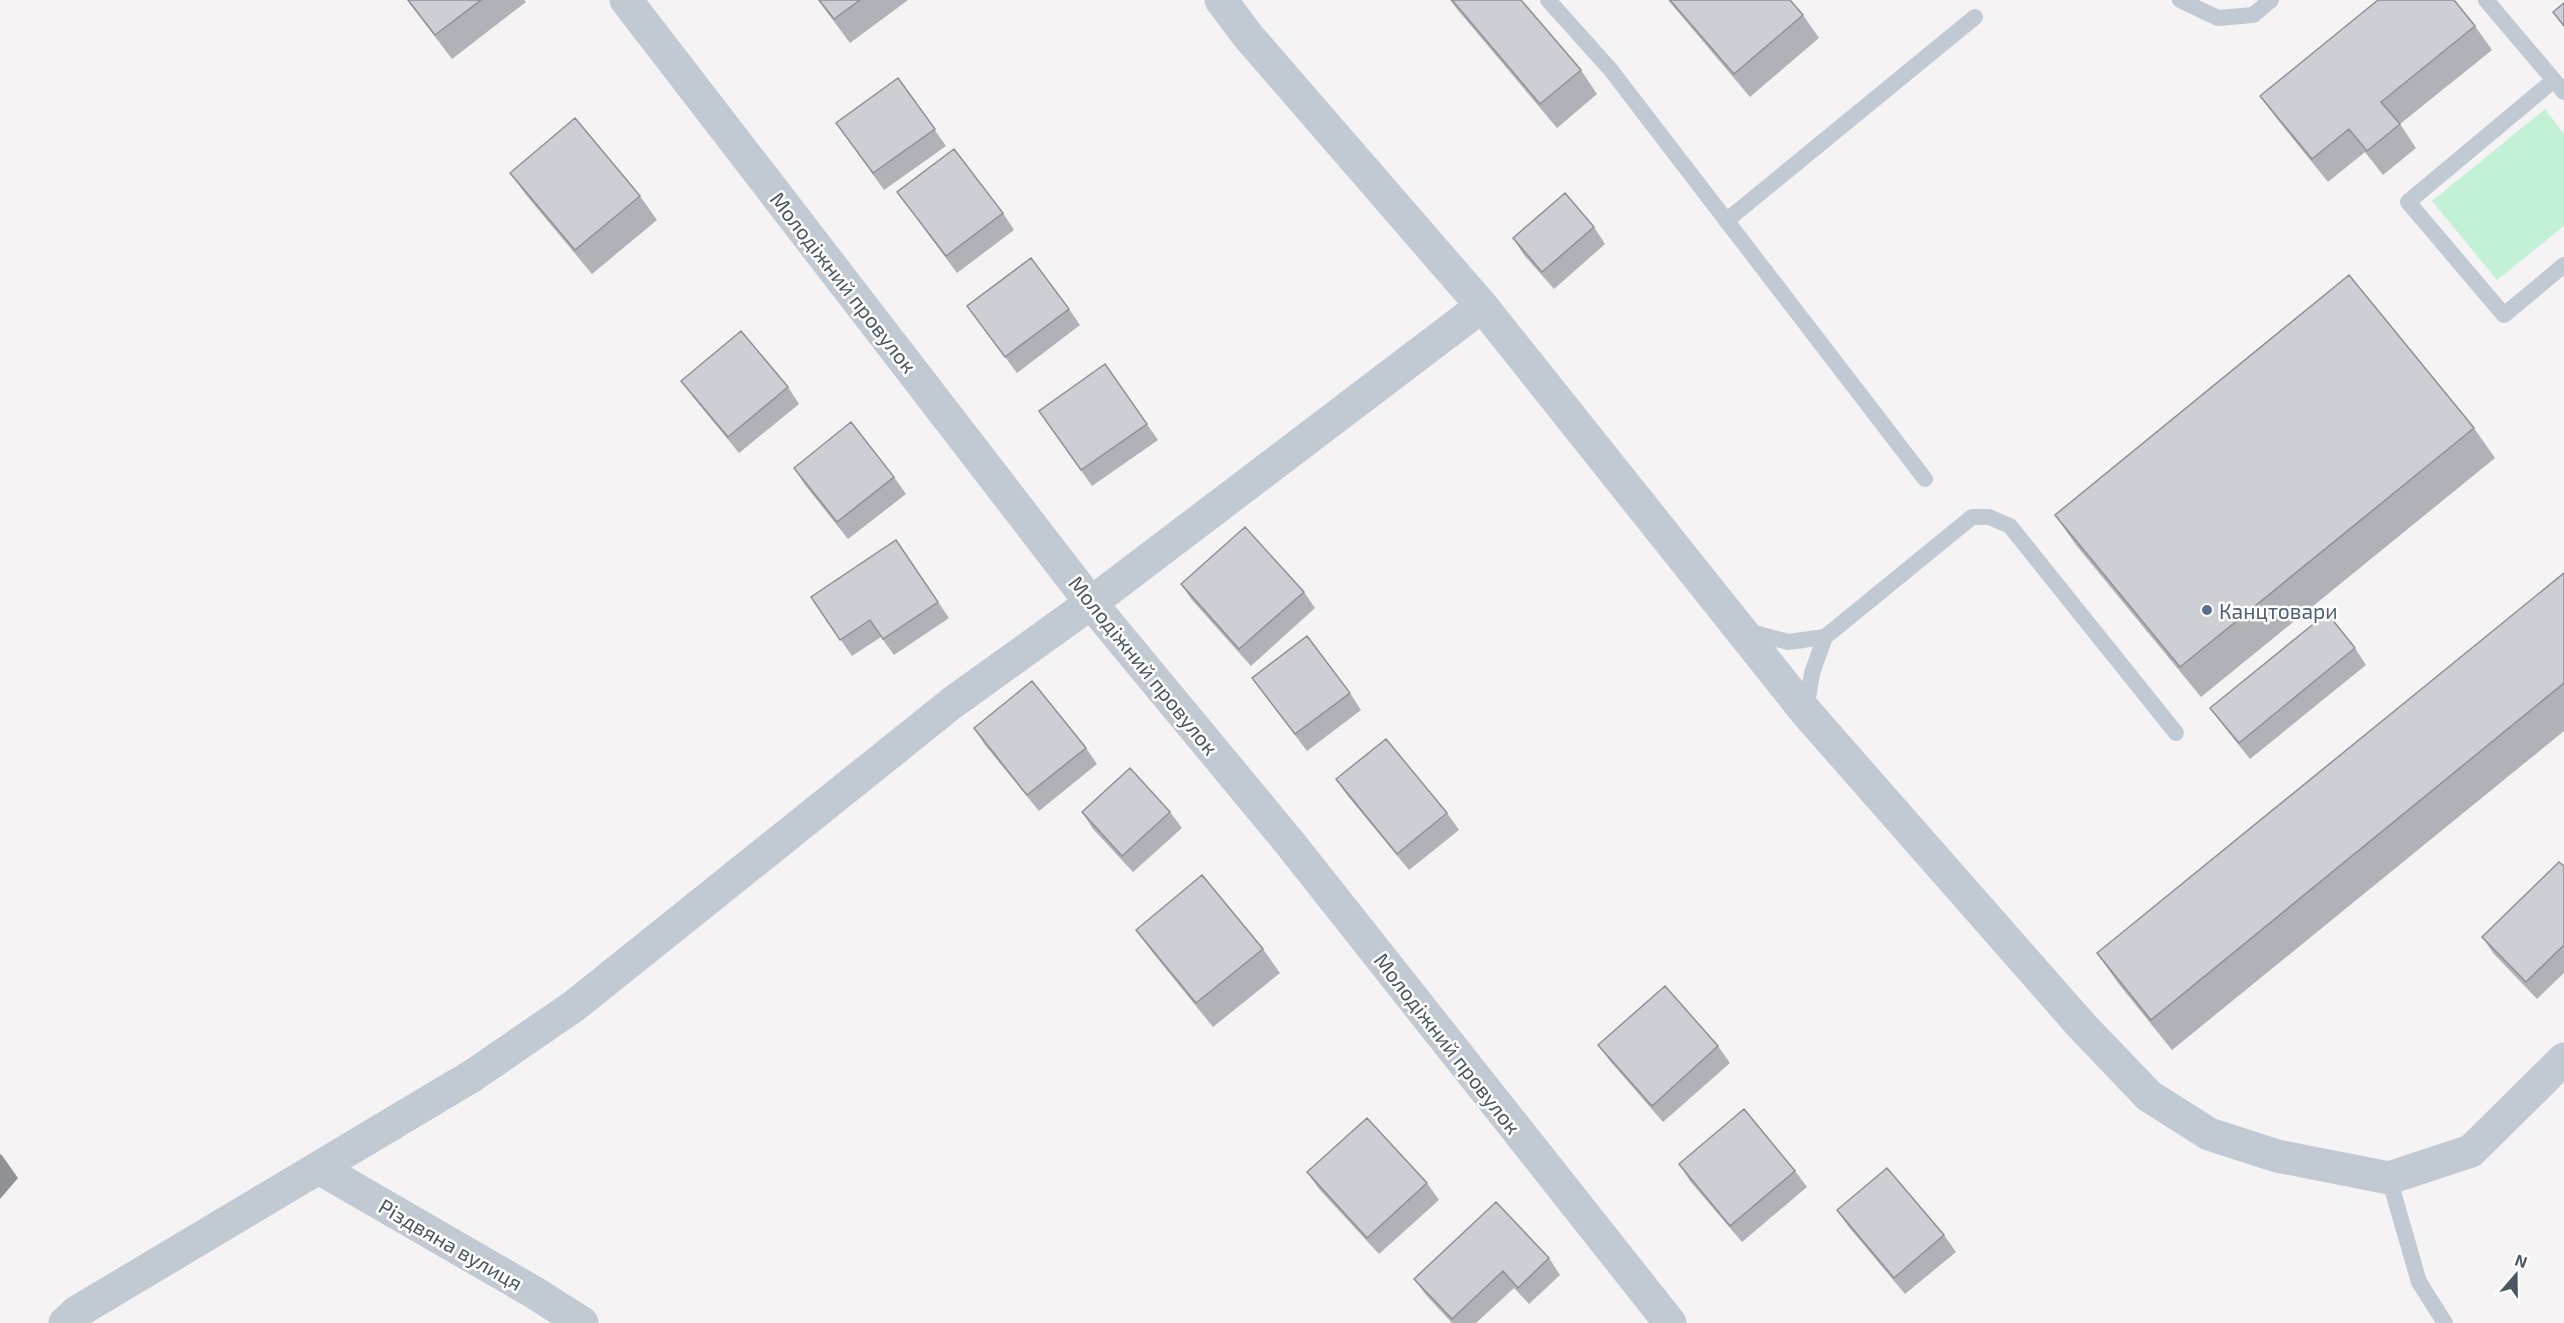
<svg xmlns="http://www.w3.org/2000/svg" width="2564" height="1323" font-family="'Exo 2',sans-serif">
	<rect width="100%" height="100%" fill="#f5f3f3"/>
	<path fill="#c3f1d5" d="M 2545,109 L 2564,134 L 2564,226 L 2497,280 L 2432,201 Z"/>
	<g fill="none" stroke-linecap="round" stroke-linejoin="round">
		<path stroke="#c1cad2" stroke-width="16" d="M 1548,0 L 1610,69 L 1925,479
			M 2180,0 L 2218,18 L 2253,15 L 2271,0
			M 2486,0 L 2564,92
			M 2554,80 L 2408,202 L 2504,315 L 2564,265
			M 1726,221 L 1975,17
			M 1747,631 L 1788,642 L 1825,637 L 1972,517 L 1989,517 L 2010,526 L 2176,733
			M 1806,711 L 1812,673 L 1825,637
			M 2389,1178 L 2419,1282 L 2445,1323"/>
		<path stroke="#c1cad2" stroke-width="33" d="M 626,0 L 1091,603 L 1289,842 L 1670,1323
			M 1221,0 L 1248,36 L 1482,306 L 1806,712 L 2081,1025 L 2149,1096 L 2209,1134 L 2277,1156 L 2389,1178 L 2471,1151 L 2564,1059
			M 319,1168 L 535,1293 L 582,1323
			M 65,1323 L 77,1312 L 472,1076 L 574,1006 L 952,703 L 1091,603 L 1482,306"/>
	</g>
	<path fill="#b0b2b7" d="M 407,0 L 524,0 L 526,2 L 452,59 Z
		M 818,0 L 908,0 L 850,43 Z
		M 1450,0 L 1521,0 L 1581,70 L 1597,94 L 1557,128 L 1457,9 Z
		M 1668,0 L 1790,0 L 1803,15 L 1819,38 L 1750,97 Z
		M 2475,26 L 2492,50 L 2400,124 L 2416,148 L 2383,175 L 2365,152 L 2328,182 L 2277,119 L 2260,96 Z
		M 898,78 L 946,146 L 884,190 L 836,123 Z
		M 510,173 L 640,196 L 657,220 L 592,274 L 527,196 Z
		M 897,192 L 1003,213 L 1014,230 L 957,273 Z
		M 1594,227 L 1605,244 L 1554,289 L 1524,255 L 1513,238 Z
		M 967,306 L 1069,309 L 1080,325 L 1017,373 Z
		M 1105,364 L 1158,440 L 1092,486 L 1039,411 Z
		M 681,381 L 788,387 L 799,404 L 739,453 L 693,397 Z
		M 2474,428 L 2495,458 L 2201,697 L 2076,545 L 2055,515 Z
		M 794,468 L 894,477 L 906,494 L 848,539 L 805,485 Z
		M 896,540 L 949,618 L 894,655 L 881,637 L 852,656 L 811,597 Z
		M 2564,573 L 2564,731 L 2172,1050 L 2118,983 L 2097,953 Z
		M 1181,584 L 1304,592 L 1315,608 L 1251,666 L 1192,600 Z
		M 2355,648 L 2366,665 L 2250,759 L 2222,724 L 2210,708 Z
		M 1252,678 L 1350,693 L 1361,710 L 1307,751 Z
		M 974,728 L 1086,748 L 1097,764 L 1039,811 L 985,745 Z
		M 1336,779 L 1447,813 L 1459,830 L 1409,870 L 1347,795 Z
		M 1082,812 L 1170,812 L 1182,828 L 1133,872 L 1093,829 Z
		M 2564,866 L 2564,973 L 2537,999 L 2494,954 L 2482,937 Z
		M 1136,930 L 1263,949 L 1280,973 L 1213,1027 L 1153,953 Z
		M 1598,1045 L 1718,1046 L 1730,1063 L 1663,1122 L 1610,1061 Z
		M 1679,1164 L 1795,1171 L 1807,1187 L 1742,1242 L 1690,1181 Z
		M 1307,1172 L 1427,1183 L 1439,1200 L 1379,1254 L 1319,1189 Z
		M 1837,1210 L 1944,1235 L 1956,1252 L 1905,1294 L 1848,1226 Z
		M 1549,1258 L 1560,1275 L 1529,1304 L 1514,1288 L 1476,1323 L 1452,1323 L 1426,1295 L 1414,1279 Z"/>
	<path fill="#909195" d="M 1,1154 L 18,1178 L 0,1199 L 0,1155 Z"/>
	<path fill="#cdcfd5" stroke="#909195" stroke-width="1.5" d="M 408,0 L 481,0 L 435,35 Z
		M 819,0 L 860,0 L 834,19 Z
		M 1452,0 L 1521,0 L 1581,70 L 1540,104 Z
		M 1670,0 L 1790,0 L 1803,15 L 1734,74 Z
		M 2378,0 L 2454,0 L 2475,26 L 2381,102 L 2400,124 L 2367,151 L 2349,129 L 2312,159 L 2260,96 Z
		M 2564,3 L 2564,26 L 2553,12 Z
		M 898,78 L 935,129 L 873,173 L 836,123 Z
		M 575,118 L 640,196 L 575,250 L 510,173 Z
		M 954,149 L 1003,213 L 946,256 L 897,192 Z
		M 1565,193 L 1594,227 L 1542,272 L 1513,238 Z
		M 1031,258 L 1069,309 L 1005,357 L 967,306 Z
		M 2349,275 L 2474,428 L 2180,667 L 2055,515 Z
		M 741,331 L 788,387 L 728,437 L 681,381 Z
		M 1105,364 L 1147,424 L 1081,470 L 1039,411 Z
		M 851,422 L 894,477 L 837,522 L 794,468 Z
		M 1245,527 L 1304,592 L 1239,649 L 1181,584 Z
		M 896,540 L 938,602 L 883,639 L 870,620 L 840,640 L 811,597 Z
		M 2564,573 L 2564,683 L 2151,1020 L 2097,953 Z
		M 2327,613 L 2355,648 L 2239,743 L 2210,708 Z
		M 1307,636 L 1350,693 L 1295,734 L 1252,678 Z
		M 1032,681 L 1086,748 L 1027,795 L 974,728 Z
		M 1386,739 L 1447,813 L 1397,854 L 1336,779 Z
		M 1130,768 L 1170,812 L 1122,856 L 1082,812 Z
		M 2559,862 L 2564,866 L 2564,945 L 2526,982 L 2482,937 Z
		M 1202,875 L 1263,949 L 1196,1003 L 1136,930 Z
		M 1665,986 L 1718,1046 L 1652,1106 L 1598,1045 Z
		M 1744,1109 L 1795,1171 L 1730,1226 L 1679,1164 Z
		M 1367,1118 L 1427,1183 L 1367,1238 L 1307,1172 Z
		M 1887,1168 L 1944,1235 L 1894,1278 L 1837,1210 Z
		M 1496,1202 L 1549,1258 L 1518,1288 L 1503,1271 L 1452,1319 L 1414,1279 Z"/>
	<circle fill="#5c6f8a" stroke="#fff" stroke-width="2" cx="2207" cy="610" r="6"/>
	<g text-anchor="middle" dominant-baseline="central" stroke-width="5" stroke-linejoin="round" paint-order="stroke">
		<g font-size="21" fill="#4a5661" stroke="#fff">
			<text transform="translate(844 282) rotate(52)">Молодіжний провулок</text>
			<text transform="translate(1144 665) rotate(51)">Молодіжний провулок</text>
			<text transform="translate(1448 1043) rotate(52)">Молодіжний провулок</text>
			<text transform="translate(451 1244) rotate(30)">Різдвяна вулиця</text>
		</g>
		<g font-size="21" fill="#4e5e75" stroke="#fff" text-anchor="start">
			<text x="2219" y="610">Канцтовари</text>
		</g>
	</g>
	<g transform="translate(2516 1275) rotate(20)" stroke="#ffffff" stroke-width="4.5" paint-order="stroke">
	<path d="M0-4.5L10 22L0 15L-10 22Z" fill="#4a5661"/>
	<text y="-9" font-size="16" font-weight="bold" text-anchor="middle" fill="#4a5661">N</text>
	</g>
</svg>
